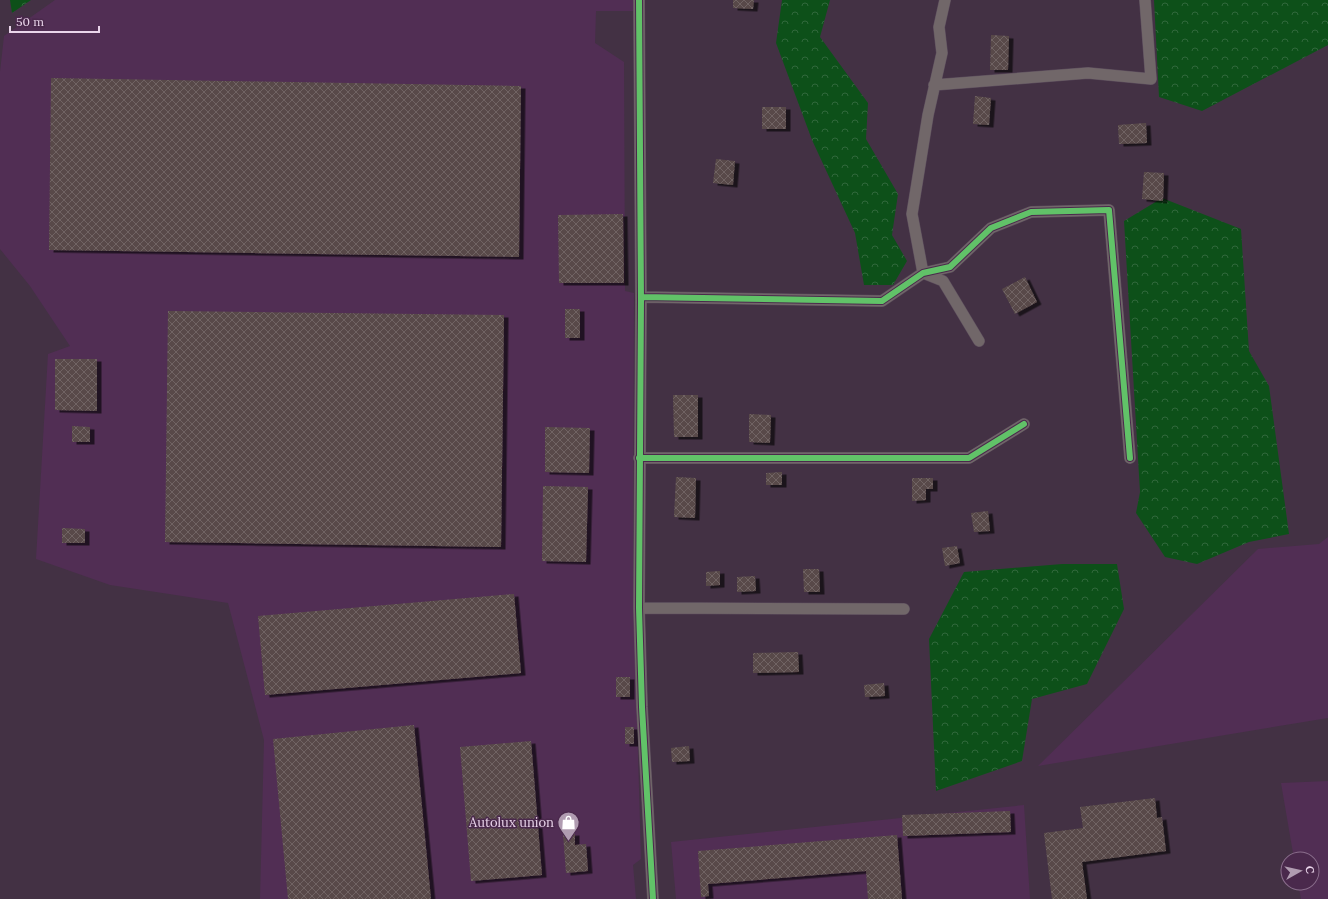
<svg xmlns="http://www.w3.org/2000/svg" width="1328" height="899" font-family="Lora,serif">
	<defs>
		<pattern id="forest-crowns" width="20" height="18" patternUnits="userSpaceOnUse"><rect width="20" height="18" fill="#0d5019"/><path d="M2 6a3 3 0 1 1 6 0M12 15a3 3 0 1 1 6 0" fill="none" stroke="#30683b"/></pattern>
		<pattern id="building-cross-hatch" width="8" height="8" patternUnits="userSpaceOnUse"><rect width="8" height="8" fill="#584a48"/><path d="M0 0l8 8M0 8l8-8" fill="none" stroke="#706363"/></pattern>
		<filter id="shadow"><feDropShadow dx="4.5" dy="2.5" stdDeviation="0" flood-color="#0009"/></filter>
	</defs>
	<rect width="100%" height="100%" fill="#433144"/>
	<path fill="#512e54" d="M 55,0 L 633,0 L 633,11 L 596,11 L 595,43 L 624,62 L 625,291 L 634,293 L 633,578 L 641,859 L 633,865 L 636,899 L 260,899 L 264,740 L 228,603 L 110,585 L 36,559 L 48,354 L 70,346 L 30,286 L 0,249 L 0,72 L 4,36 Z
		M 1328,537 L 1328,718 L 1038,766 L 1258,549 L 1319,544 Z
		M 1328,781 L 1328,899 L 1301,899 L 1298,883 L 1312,883 L 1312,859 L 1294,859 L 1281,783 Z
		M 1024,805 L 1030,899 L 676,899 L 671,842 Z"/>
	<path fill="url(#forest-crowns)" d="M 10,0 L 31,0 L 12,13 Z
		M 782,0 L 830,0 L 820,37 L 868,103 L 866,139 L 898,194 L 892,235 L 907,261 L 893,285 L 864,285 L 855,233 L 812,140 L 776,43 Z
		M 1154,0 L 1328,0 L 1328,45 L 1202,111 L 1159,97 Z
		M 1162,198 L 1241,229 L 1249,351 L 1269,386 L 1289,534 L 1249,542 L 1197,564 L 1165,557 L 1136,513 L 1140,492 L 1124,221 Z
		M 1062,564 L 1117,564 L 1124,609 L 1087,684 L 1032,699 L 1022,761 L 936,791 L 929,639 L 964,572 Z"/>
	<path fill="url(#building-cross-hatch)" filter="url(#shadow)" d="M 733,0 L 754,0 L 753,9 L 733,8 Z
		M 991,35 L 1009,36 L 1008,70 L 990,70 Z
		M 51,78 L 521,86 L 519,257 L 49,250 Z
		M 975,96 L 991,98 L 989,125 L 973,124 Z
		M 762,107 L 786,107 L 786,129 L 762,129 Z
		M 1146,123 L 1147,143 L 1119,144 L 1118,125 Z
		M 716,159 L 735,161 L 733,185 L 713,183 Z
		M 1144,172 L 1164,173 L 1163,201 L 1142,199 Z
		M 623,214 L 624,283 L 559,283 L 558,215 Z
		M 1025,277 L 1037,302 L 1015,314 L 1002,289 Z
		M 565,309 L 580,309 L 580,338 L 565,338 Z
		M 168,311 L 504,315 L 501,547 L 165,542 Z
		M 55,359 L 97,359 L 97,411 L 55,410 Z
		M 673,395 L 698,395 L 698,437 L 674,437 Z
		M 749,414 L 771,415 L 770,443 L 749,442 Z
		M 72,426 L 90,427 L 90,442 L 72,442 Z
		M 545,427 L 590,428 L 589,473 L 545,472 Z
		M 782,472 L 782,485 L 766,485 L 766,473 Z
		M 676,477 L 696,478 L 695,518 L 674,517 Z
		M 912,478 L 933,478 L 933,489 L 926,489 L 926,500 L 912,501 Z
		M 543,486 L 588,487 L 586,562 L 542,561 Z
		M 988,511 L 990,531 L 974,532 L 971,513 Z
		M 62,528 L 85,529 L 85,543 L 62,543 Z
		M 957,546 L 960,563 L 945,566 L 942,548 Z
		M 803,569 L 819,569 L 820,592 L 804,592 Z
		M 720,571 L 720,585 L 706,586 L 706,572 Z
		M 755,576 L 756,591 L 737,592 L 737,577 Z
		M 514,594 L 521,673 L 265,695 L 258,616 Z
		M 798,652 L 799,672 L 753,673 L 753,653 Z
		M 616,677 L 630,677 L 630,697 L 616,697 Z
		M 884,683 L 885,696 L 865,697 L 864,685 Z
		M 414,725 L 431,899 L 288,899 L 273,739 Z
		M 625,727 L 634,727 L 634,744 L 625,744 Z
		M 531,741 L 542,875 L 471,881 L 460,747 Z
		M 689,746 L 690,761 L 672,762 L 671,748 Z
		M 1155,798 L 1157,818 L 1162,817 L 1166,851 L 1082,862 L 1087,899 L 1052,899 L 1044,833 L 1083,828 L 1080,807 Z
		M 1010,811 L 1011,832 L 903,836 L 902,815 Z
		M 575,833 L 575,845 L 586,844 L 588,871 L 566,873 L 563,834 Z
		M 897,835 L 902,899 L 868,899 L 866,871 L 708,884 L 709,896 L 701,897 L 698,851 Z"/>
	<g fill="none" stroke-linecap="round" stroke-linejoin="round">
		<defs>
			<path id="minor" d="M 639,0 L 641,301 L 639,608 L 642,707 L 653,899
				M 945,0 L 939,27 L 942,53 L 928,115 L 912,214 L 923,273 L 943,281 L 979,341
				M 934,85 L 1088,73 L 1151,79 L 1145,0
				M 641,297 L 882,301 L 923,273 L 950,267 L 991,228 L 1031,212 L 1109,210 L 1130,458
				M 639,458 L 969,458 L 1024,424
				M 639,608 L 904,609"/>
		</defs>
		<use href="#minor" stroke="#5c4d5d" stroke-width="12"/>
		<use href="#minor" stroke="#716769" stroke-width="11"/>
		<defs>
			<path id="cycleway" d="M 639,0 L 641,301 L 639,608 L 642,707 L 653,899
				M 641,297 L 882,301 L 923,273 L 950,267 L 991,228 L 1031,212 L 1109,210 L 1130,458
				M 639,458 L 969,458 L 1024,424"/>
		</defs>
		<use href="#cycleway" stroke="#4a294c" stroke-width="8"/>
		<use href="#cycleway" stroke="#61c268" stroke-width="6"/>
	</g>
	<defs>
		<symbol id="shop-pin" viewBox="-11 -11 22 30"><path d="M0 17L-7.5 6A9.5 9.5 0 1 1 7.5 6Z" fill="#b09cb1" stroke="#4a294c"/><path d="M-5-2.5h2.3a2.7 3.5 0 0 1 5.4 0H5L5.5 6h-11ZM-1.5-2.5h3a1.5 2.3 0 0 0-3 0Z" fill="#fff"/></symbol>
	</defs>
	<g fill-rule="evenodd">
		<use href="#shop-pin" x="556" y="810" width="25" height="34"/>
	</g>
	<g text-anchor="middle" dominant-baseline="central" stroke-width="3" stroke-linejoin="round" paint-order="stroke">
		<g font-size="13" fill="#ead5eb" stroke="#4a294c" text-anchor="end">
			<text x="554" y="822">Autolux union</text>
		</g>
	</g>
	<g transform="translate(1300 871) rotate(82)"><circle r="19" fill="#4a294c" stroke="#8a6e8c"/>
	<path d="M0-3L7 15L0 10L-7 15Z" fill="#b09cb1"/>
	<text y="-6" font-size="11" font-weight="bold" text-anchor="middle" fill="#ead5eb">С</text>
	</g>
	<path d="M10 26v6h89v-6" fill="none" stroke="#ead5eb" stroke-width="2"/>
	<text x="16" y="26" font-size="12" fill="#ead5eb" stroke="#4a294c" stroke-width="3" paint-order="stroke">50 m</text>
</svg>
